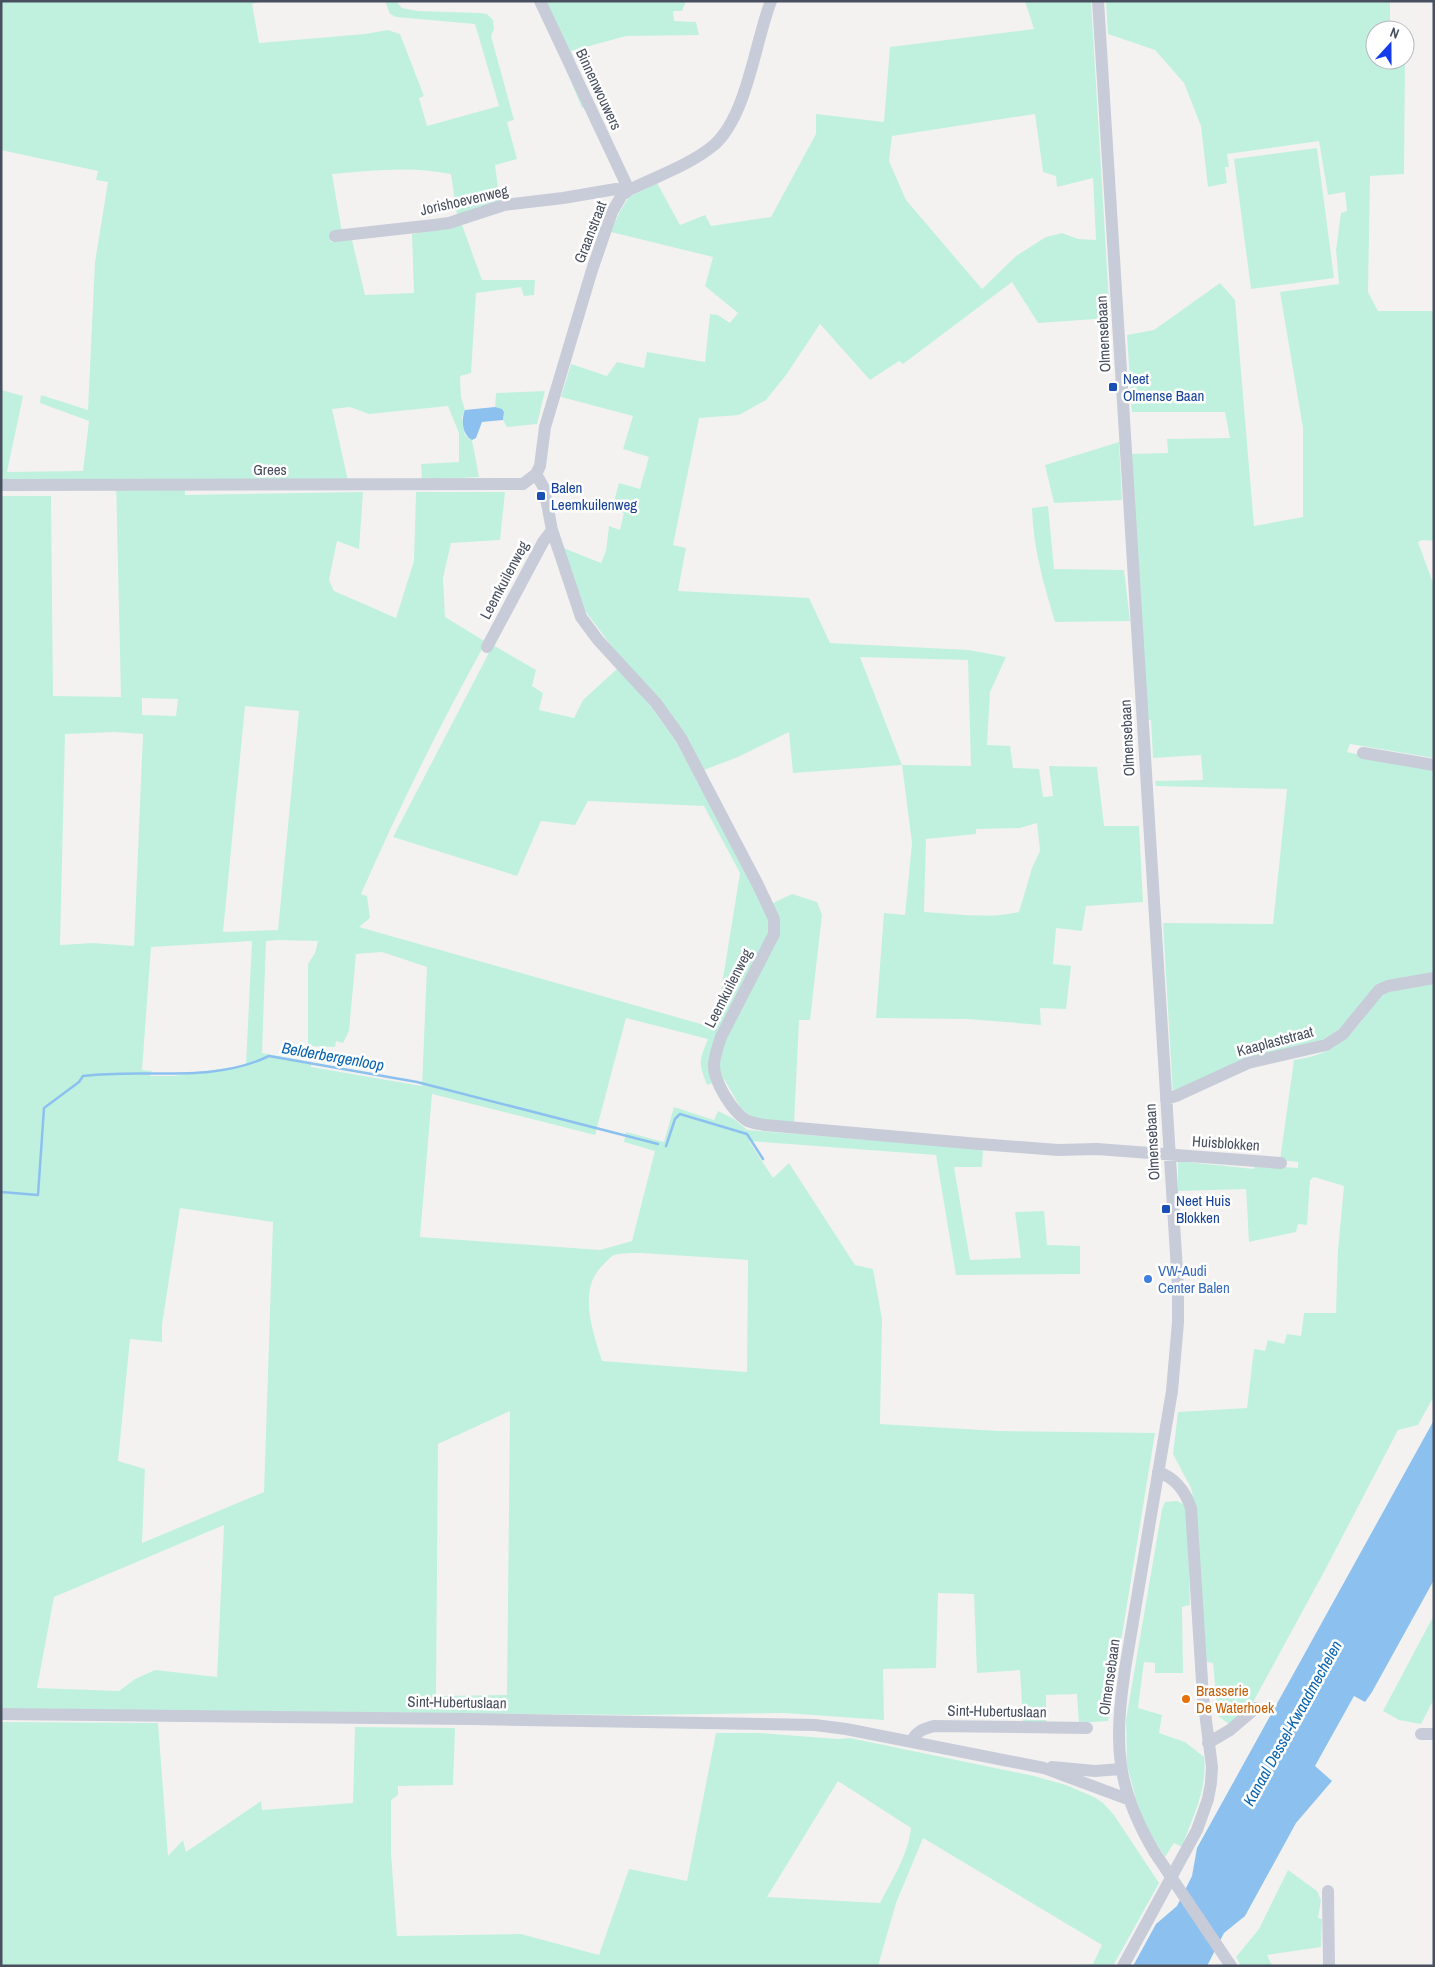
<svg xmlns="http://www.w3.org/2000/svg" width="1435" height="1967" font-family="'Archivo Narrow',sans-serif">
	<rect width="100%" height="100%" fill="#f4f2f1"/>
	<path fill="#c0f1df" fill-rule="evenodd" d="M 1,1 L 263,1 L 252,4 L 259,43 L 365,34 L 388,30 L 400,34 L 424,96 L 419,98 L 427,126 L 499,106 L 475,24 L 396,17 L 390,14 L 385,1 L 396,1 L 402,8 L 418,11 L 480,13 L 487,14 L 493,20 L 494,29 L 491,36 L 514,120 L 507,122 L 517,159 L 495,165 L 500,202 L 457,215 L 451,174 C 411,166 372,170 332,174 L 342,233 L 329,235 L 331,242 L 352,240 L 365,295 L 414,293 L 412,234 L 462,225 L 482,280 L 535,280 L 534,295 L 524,296 L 521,287 L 476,293 L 471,373 L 460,376 L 461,397 L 465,410 L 462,417 L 465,435 L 472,440 L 479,477 L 422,480 L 421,464 L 459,462 L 459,433 L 448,406 L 369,414 L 350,407 L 332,409 L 348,481 L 185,481 L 185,495 L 363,492 L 359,549 L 337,541 L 329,580 L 334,591 L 396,618 L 414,561 L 416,492 L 505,492 L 500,540 L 451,543 L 443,578 L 445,617 L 486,642 C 440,724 399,808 361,894 L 367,896 L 370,918 L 359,927 L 715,1028 L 740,873 L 704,806 L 588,801 L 575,825 L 541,821 L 517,876 L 393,837 L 493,645 L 536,670 L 532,686 L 543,693 L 539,710 L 574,718 L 583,700 L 618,668 L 652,708 L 675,740 L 765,907 L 792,894 L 817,902 L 822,915 L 810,1020 L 799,1020 L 794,1124 L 757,1121 L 740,1107 L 724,1079 L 707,1085 C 698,1062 699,1061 708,1039 L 626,1018 L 595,1135 L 432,1094 L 420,1237 L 600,1250 L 632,1241 L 655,1151 L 624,1142 L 626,1132 L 664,1142 L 674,1107 L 714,1120 L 718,1111 L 734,1119 L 747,1130 L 983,1149 L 982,1167 L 954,1167 L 970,1260 L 1021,1258 L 1015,1212 L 1044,1211 L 1047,1245 L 1080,1246 L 1080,1274 L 956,1275 L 936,1155 L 749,1141 L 773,1178 L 789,1163 L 855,1265 L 873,1269 L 882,1319 L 880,1424 L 999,1431 L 1155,1433 L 1108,1721 L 1079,1723 L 1077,1694 L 1046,1695 L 1046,1723 L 1023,1723 L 1020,1670 L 977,1673 L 974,1594 L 938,1593 L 936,1668 L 883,1669 L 884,1720 L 784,1713 L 636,1715 L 1,1709 L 1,496 L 51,496 L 53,696 L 121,697 L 116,479 L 1,481 L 1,390 L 23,396 L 7,472 L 83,471 L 89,421 L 40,403 L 41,395 L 88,410 L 95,262 L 108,182 L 96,180 L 98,171 L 1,150 ZM 142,698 L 178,699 L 176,716 L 142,715 ZM 245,706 L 299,711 L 278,930 L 223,932 ZM 114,732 L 143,734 L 134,946 L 93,943 L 60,945 L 65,734 ZM 278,940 L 318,941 L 315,953 L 308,964 L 308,1046 L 335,1047 L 336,1041 L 343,1043 L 349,1031 L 356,954 L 382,952 L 427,967 L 422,1086 L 311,1067 L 311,1062 L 262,1053 L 266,941 ZM 252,941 L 246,1065 L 174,1076 L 150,1076 L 152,1071 L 142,1070 L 151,947 ZM 180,1208 L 273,1222 L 264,1492 L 142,1543 L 145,1469 L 118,1461 L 130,1339 L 162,1342 L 162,1325 ZM 641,1253 L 748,1260 L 747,1372 L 602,1361 C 593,1332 577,1290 603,1265 C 606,1262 610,1257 614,1255 C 622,1253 633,1253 641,1253 ZM 510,1411 L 507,1695 L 436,1696 L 438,1444 ZM 224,1525 L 217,1677 L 155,1670 L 135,1679 L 119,1691 L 37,1688 L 54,1597 Z
		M 537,1 L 686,1 L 682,11 L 673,11 L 674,21 L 696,22 L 699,35 L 626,36 L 571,51 L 591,104 L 582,108 Z
		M 1025,1 L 1091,1 L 1110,318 L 1038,323 L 1012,282 L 903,364 L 899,361 L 870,380 L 820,324 L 786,375 L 766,400 L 739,415 L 699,418 L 673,545 L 686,548 L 678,591 L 809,598 L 830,643 L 969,650 L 1006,657 L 990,692 L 987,745 L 1010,746 L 1013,768 L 1039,769 L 1043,797 L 1053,796 L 1049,766 L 1097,767 L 1104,826 L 1139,826 L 1143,902 L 1086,906 L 1082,931 L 1056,928 L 1053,964 L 1071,966 L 1066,1009 L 1040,1008 L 1041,1025 L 968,1019 L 876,1018 L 884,913 L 905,915 L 912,843 L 902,765 L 793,773 L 789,732 L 738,757 L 704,770 L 586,612 L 561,547 L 601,563 L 606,551 L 609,526 L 620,530 L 624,513 L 612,509 L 619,483 L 640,489 L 649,457 L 623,449 L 633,416 L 561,397 L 571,364 L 607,376 L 617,362 L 644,368 L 647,352 L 705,362 L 710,314 L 718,315 L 730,323 L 738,313 L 705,286 L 713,257 L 611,232 L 619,213 L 629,197 L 657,183 L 680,225 L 705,215 L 711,226 L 771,217 L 816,134 L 816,114 L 884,122 L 890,47 L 1034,29 ZM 1035,114 L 1043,172 L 1056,176 L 1057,187 L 1093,178 L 1096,240 L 1078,239 L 1062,233 L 1046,237 L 1016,256 L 982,289 L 906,200 L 889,161 L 892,136 ZM 860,657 L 968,660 L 971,766 L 902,765 ZM 1037,823 L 1040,851 L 1032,868 L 1019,912 C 988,919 956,914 924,912 L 926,839 L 976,834 L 976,829 L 1020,828 Z
		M 1106,1 L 1390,1 L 1390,24 L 1405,26 L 1405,39 L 1405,30 L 1375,30 L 1375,60 L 1405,60 L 1404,174 L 1370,176 L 1368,292 L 1378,311 L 1434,311 L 1434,541 L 1422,540 L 1418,542 L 1434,586 L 1434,758 L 1350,744 L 1347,752 L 1434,770 L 1434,1396 L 1418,1425 L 1398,1430 L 1325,1570 L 1252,1704 L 1229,1724 L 1218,1716 L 1213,1663 L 1206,1662 L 1196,1512 L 1191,1488 L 1173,1454 L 1178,1412 L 1247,1408 L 1254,1349 L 1265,1351 L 1268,1340 L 1284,1344 L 1287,1334 L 1301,1336 L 1304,1313 L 1336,1313 L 1338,1250 L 1344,1186 L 1314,1177 L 1310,1180 L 1307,1225 L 1298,1224 L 1296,1232 L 1249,1242 L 1246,1189 L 1178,1191 L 1178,1161 L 1254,1169 L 1255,1165 L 1298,1168 L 1298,1162 L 1280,1160 L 1294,1060 C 1338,1054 1354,1034 1377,999 L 1337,1035 L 1173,1095 L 1163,923 L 1273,924 L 1287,789 L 1156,786 L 1155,781 L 1203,780 L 1201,755 L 1153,758 L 1151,720 L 1146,720 L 1129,454 L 1168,453 L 1167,439 L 1230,438 L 1225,412 L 1132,412 L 1127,335 L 1154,330 L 1220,283 L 1235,300 L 1254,526 L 1303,517 L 1303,428 L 1280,292 L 1339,284 L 1336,250 L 1341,213 L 1347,211 L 1345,192 L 1328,195 L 1319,141 L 1227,154 L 1229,167 L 1225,167 L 1227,183 L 1208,187 L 1201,126 L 1184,83 L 1155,50 L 1108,34 Z
		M 1317,148 L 1334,278 L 1251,289 L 1234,159 Z
		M 545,391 L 537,424 L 507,427 L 503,420 L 504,416 L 495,407 L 496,393 Z
		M 1119,442 L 1122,500 L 1054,503 L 1045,465 Z
		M 1048,506 L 1054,569 L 1124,570 L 1130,621 L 1055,622 C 1044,585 1033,548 1032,508 Z
		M 1177,1501 L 1183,1504 L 1187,1510 L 1190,1605 L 1182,1607 L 1183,1673 L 1155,1673 L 1155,1663 L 1144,1662 L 1138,1708 L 1162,1715 L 1159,1733 L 1185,1742 L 1204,1757 C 1208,1789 1192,1818 1182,1847 L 1174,1843 L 1165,1857 L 1141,1818 L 1127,1765 L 1126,1720 L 1162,1509 L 1165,1502 Z
		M 1434,1615 L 1434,1699 L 1421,1724 L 1399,1720 L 1383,1711 Z
		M 1,1722 L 158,1723 L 168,1856 L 183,1840 L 186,1852 L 261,1801 L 262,1810 L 353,1803 L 355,1727 L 455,1728 L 453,1785 L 398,1786 L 398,1795 L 391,1800 L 391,1853 L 397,1936 L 521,1934 L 599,1955 L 629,1869 L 687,1881 L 716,1733 L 760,1733 L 838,1739 L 850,1738 L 1034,1776 L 1066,1785 L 1094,1797 L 1103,1803 L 1114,1815 L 1159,1883 L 1113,1966 L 1061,1966 L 1093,1964 L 1102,1945 L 923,1838 L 896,1903 L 878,1966 L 1,1966 ZM 838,1781 L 911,1828 C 908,1855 892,1880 880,1903 L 767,1897 Z
		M 1288,1870 L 1317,1891 L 1321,1900 L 1318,1918 L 1322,1919 L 1321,1947 L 1267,1955 L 1272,1966 L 1241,1966 L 1236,1957 L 1259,1929 Z"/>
	<path fill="#8cc1ef" d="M 495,407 L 502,409 L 504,412 L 503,420 L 482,422 L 476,438 L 472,440 C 462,435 461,419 465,410 Z
		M 1434,1420 L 1434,1580 L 1372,1692 L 1365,1702 L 1354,1696 L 1315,1766 L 1332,1781 L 1296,1823 L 1245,1916 L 1224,1933 L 1207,1966 L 1133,1966 L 1156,1924 L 1177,1906 L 1192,1876 L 1197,1848 Z"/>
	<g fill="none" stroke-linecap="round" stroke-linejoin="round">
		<path stroke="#8cc1ef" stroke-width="2.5" d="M 666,1146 L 675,1119 L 680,1114 L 747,1134 L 763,1159
			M 1,1192 L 38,1195 L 44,1108 L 79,1082 L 83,1076 C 144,1068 211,1084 269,1056 L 417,1082 L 658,1144"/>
		<path stroke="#c8ccd8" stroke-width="12" d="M 540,1 L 629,190
			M 1098,1 L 1178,1287 L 1178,1322 L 1172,1391 L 1125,1669 C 1114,1744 1115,1786 1155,1853
			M 335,236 L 434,225 L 449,223 L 504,205 L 563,198 L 616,189 L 629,190
			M 536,474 L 544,488 L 552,530 L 581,617 L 598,640 L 656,703 L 681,738 L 758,885 L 774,919 L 774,934 L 721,1037 C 718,1046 715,1054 714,1064 C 713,1081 732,1111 746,1120 C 751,1123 759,1124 765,1125 L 979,1144 L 1058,1150 L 1097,1149 L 1281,1163
			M 1,485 L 523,484 L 536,474 L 540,466 L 545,427 L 592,270 L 612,212 L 622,195 L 629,190 C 657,176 690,165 714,145 C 747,116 755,42 771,1
			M 487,647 L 543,542 L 552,530
			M 1363,753 L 1434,765
			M 1166,1099 L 1176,1096 L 1248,1063 L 1326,1045 L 1343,1034 L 1379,990 L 1388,986 L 1434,978
			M 1,1714 L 472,1719 L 815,1725 L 846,1729 L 1044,1768 L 1130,1800
			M 1421,1734 L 1434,1734
			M 912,1741 C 916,1731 924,1729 934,1726 L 1087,1728
			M 1208,1743 L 1230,1730 L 1256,1708
			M 1052,1767 L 1095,1771 L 1121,1769
			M 1328,1891 L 1329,1966
			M 1123,1966 L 1197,1830 L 1208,1799 L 1211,1783 L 1212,1767 L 1203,1697 L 1191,1508 C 1185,1491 1176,1478 1158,1472"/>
		<path stroke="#c8ccd8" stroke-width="12" d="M 1155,1853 L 1231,1966"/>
	</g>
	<g fill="#1a4fb4" stroke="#fff" stroke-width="2">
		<rect x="1108" y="382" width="10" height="10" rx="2.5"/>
		<rect x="536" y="491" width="10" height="10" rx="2.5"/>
		<rect x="1161" y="1204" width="10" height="10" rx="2.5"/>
	</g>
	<circle fill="#3f7fe0" stroke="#fff" stroke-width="2" cx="1148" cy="1279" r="5"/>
	<circle fill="#e8710a" stroke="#fff" stroke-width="2" cx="1186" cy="1699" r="5"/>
	<g text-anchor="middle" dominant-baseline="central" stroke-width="5" stroke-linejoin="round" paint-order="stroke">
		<g font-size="15" fill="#484f5f" stroke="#fff">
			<text transform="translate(599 89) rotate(65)">Binnenwouwers</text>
			<text transform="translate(464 200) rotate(-13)">Jorishoevenweg</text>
			<text transform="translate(590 232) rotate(-69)">Graanstraat</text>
			<text transform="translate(1103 334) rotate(-93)">Olmensebaan</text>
			<text x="270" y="469">Grees</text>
			<text transform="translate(504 580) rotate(-62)">Leemkuilenweg</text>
			<text transform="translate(1127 738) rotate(-93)">Olmensebaan</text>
			<text transform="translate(728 988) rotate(-63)">Leemkuilenweg</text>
			<text transform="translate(1275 1041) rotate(-15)">Kaaplaststraat</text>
			<text transform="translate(1152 1142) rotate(-93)">Olmensebaan</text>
			<text transform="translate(1226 1143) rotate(4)">Huisblokken</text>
			<text transform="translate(1109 1677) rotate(-82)">Olmensebaan</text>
			<text transform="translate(457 1702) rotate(1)">Sint-Hubertuslaan</text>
			<text transform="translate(997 1711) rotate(1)">Sint-Hubertuslaan</text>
		</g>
		<g font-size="15" fill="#164399" stroke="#fff" text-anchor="start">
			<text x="1123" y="378">Neet<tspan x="1123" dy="17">Olmense Baan</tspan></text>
			<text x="551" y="487">Balen<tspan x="551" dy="17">Leemkuilenweg</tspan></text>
			<text x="1176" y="1200">Neet Huis<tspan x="1176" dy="17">Blokken</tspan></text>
		</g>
		<g font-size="15" fill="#366cbe" stroke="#fff" text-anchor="start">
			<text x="1158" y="1270">VW-Audi<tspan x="1158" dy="17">Center Balen</tspan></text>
		</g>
		<g font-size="15" fill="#c56008" stroke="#fff" text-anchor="start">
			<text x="1196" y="1690">Brasserie<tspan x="1196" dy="17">De Waterhoek</tspan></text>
		</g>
		<g font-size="16" font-style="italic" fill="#0964b2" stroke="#fff">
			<text transform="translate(333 1056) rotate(10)">Belderbergenloop</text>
			<text transform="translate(1292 1723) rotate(-61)">Kanaal Dessel-Kwaadmechelen</text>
		</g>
	</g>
	<rect width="1435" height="1967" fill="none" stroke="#484f5f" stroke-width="5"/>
	<g transform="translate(1390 45) rotate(21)"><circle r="24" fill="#ffffff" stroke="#b6b9bf"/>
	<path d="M0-4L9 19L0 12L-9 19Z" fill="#153cea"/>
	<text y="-8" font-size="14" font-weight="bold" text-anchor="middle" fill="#484f5f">N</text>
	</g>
</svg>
